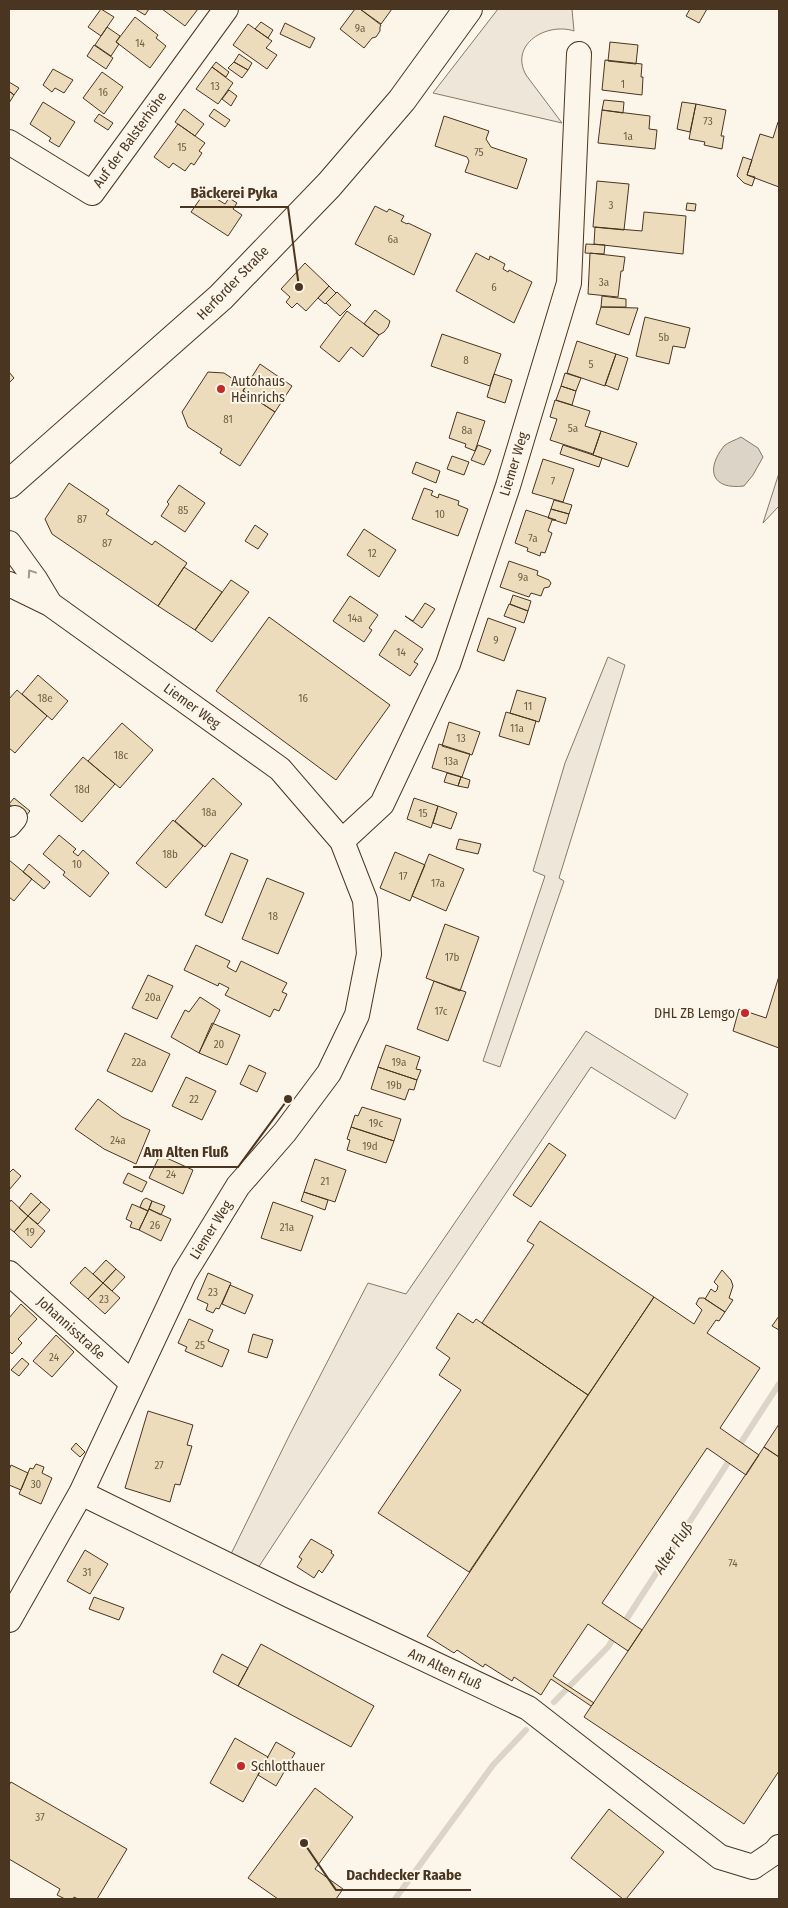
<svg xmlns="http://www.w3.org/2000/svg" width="788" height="1908" font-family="'Fira Sans Condensed',sans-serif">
	<rect width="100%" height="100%" fill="#fbf6e9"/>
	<path fill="#ede6d9" stroke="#887966" d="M 498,9 L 572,9 L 574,31 C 547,22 509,44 526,75 L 562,123 L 433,93 Z
		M 779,473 L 779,506 L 763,523 Z
		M 608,657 L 625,665 L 559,878 L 564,881 L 500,1067 L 483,1061 L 545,876 L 533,871 L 565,763 Z
		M 586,1031 L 688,1094 L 675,1119 L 591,1067 L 434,1300 L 258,1568 L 230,1556 L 290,1434 L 368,1283 L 406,1294 Z"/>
	<path fill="#dcd4c6" stroke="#887966" d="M 741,437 L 758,448 L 763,457 L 753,475 L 744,486 C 712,490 705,470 724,446 C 728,442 736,440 741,437 Z"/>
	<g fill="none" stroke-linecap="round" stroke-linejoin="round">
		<path stroke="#dcd4c6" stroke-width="6" d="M 622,1626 L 779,1384
			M 554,1702 L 608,1647 L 616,1634
			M 395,1899 L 493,1765 L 526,1730"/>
	</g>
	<path fill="#ecdcbc" stroke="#4a3520" d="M 101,9 L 114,17 L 101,36 L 88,27 Z
		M 135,9 L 149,9 L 145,15 Z
		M 162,9 L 198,9 L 185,26 Z
		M 355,9 L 360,9 L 381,25 L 380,27 L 380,31 L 376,37 L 372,38 L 364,48 L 340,29 Z
		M 360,9 L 392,9 L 381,24 Z
		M 690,9 L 707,9 L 699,23 L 686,16 Z
		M 135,17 L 158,35 L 156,38 L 166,46 L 150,68 L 116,42 Z
		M 261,22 L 273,30 L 268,38 L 255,29 Z
		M 285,23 L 315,38 L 310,48 L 280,34 Z
		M 248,24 L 272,41 L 266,48 L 277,55 L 267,69 L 233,45 Z
		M 107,27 L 120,36 L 116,42 L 119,44 L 111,56 L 95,45 Z
		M 610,42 L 638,45 L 636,64 L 608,61 Z
		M 94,45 L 113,58 L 106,69 L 87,56 Z
		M 239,54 L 252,63 L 248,70 L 234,62 Z
		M 605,60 L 642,64 L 641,77 L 643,77 L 642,95 L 602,90 Z
		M 216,62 L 229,72 L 226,77 L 212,67 Z
		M 234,62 L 248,70 L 242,78 L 228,68 Z
		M 212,67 L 233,83 L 218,104 L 196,89 Z
		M 53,69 L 73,80 L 64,93 L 55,88 L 52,92 L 43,85 Z
		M 102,72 L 123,87 L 104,114 L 83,98 Z
		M 9,82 L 19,88 L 14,95 L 9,91 Z
		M 229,90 L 237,96 L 231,106 L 222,99 Z
		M 9,91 L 14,95 L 9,103 Z
		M 604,100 L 624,102 L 623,113 L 602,110 Z
		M 43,102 L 75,122 L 59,147 L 49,141 L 51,138 L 30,124 Z
		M 682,102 L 696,104 L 690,132 L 677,129 Z
		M 696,104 L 726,110 L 721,136 L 724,136 L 722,149 L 704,145 L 705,142 L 689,139 Z
		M 184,109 L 204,124 L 195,136 L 175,122 Z
		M 214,109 L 230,120 L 225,127 L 209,116 Z
		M 602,110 L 650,116 L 649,129 L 657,130 L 655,149 L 598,143 Z
		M 99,114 L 113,123 L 108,130 L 94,121 Z
		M 444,116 L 489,131 L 486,139 L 491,147 L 527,159 L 517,189 L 465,172 L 469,161 L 467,157 L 435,146 Z
		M 778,122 L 779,123 L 779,187 L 747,175 L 760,134 L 773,138 Z
		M 178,124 L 205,143 L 199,151 L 202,153 L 194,165 L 191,163 L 185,171 L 173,163 L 169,168 L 154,157 Z
		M 743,157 L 752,160 L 747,175 L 755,177 L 752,186 L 744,183 L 737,176 Z
		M 597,181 L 629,184 L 624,230 L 593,227 Z
		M 205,192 L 225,204 L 229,198 L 237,203 L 233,209 L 242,215 L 228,236 L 191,212 Z
		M 687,203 L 696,204 L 695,211 L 686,210 Z
		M 375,206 L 387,212 L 389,209 L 404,216 L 401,221 L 407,224 L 408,223 L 431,234 L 414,275 L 355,244 Z
		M 644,212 L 686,216 L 683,254 L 594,244 L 595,227 L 642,231 Z
		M 586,244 L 605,245 L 604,254 L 585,253 Z
		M 476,253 L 489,260 L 490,256 L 505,264 L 503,269 L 508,272 L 509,270 L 532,282 L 514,323 L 456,291 Z
		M 590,253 L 625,257 L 623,271 L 621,271 L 618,297 L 588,294 Z
		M 305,263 L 329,286 L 306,311 L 297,303 L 292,308 L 286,302 L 290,297 L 281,289 Z
		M 329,286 L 336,293 L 325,304 L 318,298 Z
		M 337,292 L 351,305 L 340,316 L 326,303 Z
		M 602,296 L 626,299 L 626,307 L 601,307 Z
		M 601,307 L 638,308 L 629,335 L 596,324 Z
		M 375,310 L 390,321 L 388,327 L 384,332 L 379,335 L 364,324 Z
		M 347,311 L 379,335 L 363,357 L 351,347 L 339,362 L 320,347 Z
		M 645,317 L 690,328 L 685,348 L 673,346 L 669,364 L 636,356 Z
		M 442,334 L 501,354 L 490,386 L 431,366 Z
		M 577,341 L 616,354 L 605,386 L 567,373 Z
		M 616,354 L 628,358 L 618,390 L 605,385 Z
		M 260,364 L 292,386 L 275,412 L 243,391 Z
		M 9,372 L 14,378 L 9,383 Z
		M 208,372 L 224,373 L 245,387 L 243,391 L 275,412 L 240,466 L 220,453 L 222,449 L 188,427 L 182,412 Z
		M 565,373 L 581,378 L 576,391 L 561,386 Z
		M 494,374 L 512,380 L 505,403 L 487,397 Z
		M 561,386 L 576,391 L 572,405 L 556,400 Z
		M 555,400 L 590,411 L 585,426 L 601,431 L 593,454 L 550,440 L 557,419 L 550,417 Z
		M 457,412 L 485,421 L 475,451 L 465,447 L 466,444 L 449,438 Z
		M 601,431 L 637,443 L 628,467 L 593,455 Z
		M 478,445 L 491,450 L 484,465 L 471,460 Z
		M 563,445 L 602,458 L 599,467 L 560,454 Z
		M 452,456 L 469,462 L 464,475 L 447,469 Z
		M 543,459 L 574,469 L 563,502 L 532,493 Z
		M 416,462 L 440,471 L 436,483 L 412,473 Z
		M 69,483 L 109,510 L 106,514 L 152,545 L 155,541 L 187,563 L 158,606 L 52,534 L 45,519 Z
		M 179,485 L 205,503 L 185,532 L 161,516 L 169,504 L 167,502 Z
		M 424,488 L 433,491 L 431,495 L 438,498 L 439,494 L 459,501 L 458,505 L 468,509 L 458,536 L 412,519 Z
		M 554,500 L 572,505 L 569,514 L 551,509 Z
		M 551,509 L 569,514 L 566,524 L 548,518 Z
		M 526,510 L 556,520 L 552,520 L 548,531 L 552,533 L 545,553 L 541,552 L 540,556 L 527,551 L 528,548 L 515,543 Z
		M 255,525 L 268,534 L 258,549 L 245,541 Z
		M 364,529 L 396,550 L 379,577 L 347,555 Z
		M 509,561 L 538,571 L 537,575 L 549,580 L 551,583 L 549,587 L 544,588 L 541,596 L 531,593 L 529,597 L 500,587 Z
		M 184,567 L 222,592 L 195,630 L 158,606 Z
		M 231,580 L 249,592 L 212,642 L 195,630 Z
		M 513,595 L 531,601 L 528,611 L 510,604 Z
		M 350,596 L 378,615 L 369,628 L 372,630 L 364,642 L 333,621 Z
		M 425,603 L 435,609 L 422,628 L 405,616 L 413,621 Z
		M 509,604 L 528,611 L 524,623 L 504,616 Z
		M 269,617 L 390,705 L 336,780 L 216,691 Z
		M 488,618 L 516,628 L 504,661 L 477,651 Z
		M 395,630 L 423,649 L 414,662 L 418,664 L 410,676 L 379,655 Z
		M 38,675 L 68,701 L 52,720 L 22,694 Z
		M 17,690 L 47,716 L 15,753 L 9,748 L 9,699 Z
		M 517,690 L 546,698 L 539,722 L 510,713 Z
		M 506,712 L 536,721 L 529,745 L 499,736 Z
		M 449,722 L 480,732 L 472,755 L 442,746 Z
		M 122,723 L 153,750 L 120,788 L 88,761 Z
		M 439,744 L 470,754 L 462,777 L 432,768 Z
		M 83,757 L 115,784 L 82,822 L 50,795 Z
		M 447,773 L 461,777 L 458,786 L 444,782 Z
		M 461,777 L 470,780 L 468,788 L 458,786 Z
		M 213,778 L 242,804 L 205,847 L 175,821 Z
		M 14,798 L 30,811 L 25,817 L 9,804 Z
		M 414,798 L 438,806 L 431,828 L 407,819 Z
		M 438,806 L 457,813 L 451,829 L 433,823 Z
		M 173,820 L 203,846 L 166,888 L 136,863 Z
		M 59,835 L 76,849 L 73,852 L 78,856 L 83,850 L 109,873 L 90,897 L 63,875 L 65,872 L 43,854 Z
		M 459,839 L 481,844 L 478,854 L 456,849 Z
		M 395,852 L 425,865 L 410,901 L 380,888 Z
		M 231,853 L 248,860 L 222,923 L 205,915 Z
		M 429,854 L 464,869 L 446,911 L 412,896 Z
		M 9,860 L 32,879 L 14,901 L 9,897 Z
		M 29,864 L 50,882 L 44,889 L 23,872 Z
		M 267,878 L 304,893 L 278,954 L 242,939 Z
		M 445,924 L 479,937 L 460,991 L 426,978 Z
		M 196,945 L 230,961 L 227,967 L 236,972 L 241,961 L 287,983 L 282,992 L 287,994 L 279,1011 L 274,1009 L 270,1017 L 225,995 L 229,988 L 219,983 L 218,986 L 184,970 Z
		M 148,975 L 173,986 L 157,1019 L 132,1008 Z
		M 779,976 L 779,1048 L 733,1031 L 739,1009 L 766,1018 Z
		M 434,981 L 466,992 L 448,1041 L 417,1029 Z
		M 200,997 L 220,1010 L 199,1053 L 171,1037 L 185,1010 L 189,1012 Z
		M 212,1023 L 240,1035 L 227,1065 L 199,1053 Z
		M 125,1033 L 170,1054 L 152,1092 L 107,1071 Z
		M 386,1045 L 420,1057 L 416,1069 L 421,1070 L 417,1080 L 378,1067 Z
		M 249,1065 L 266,1073 L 257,1092 L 240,1084 Z
		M 378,1067 L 417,1080 L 414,1090 L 409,1089 L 405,1100 L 371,1089 Z
		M 186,1077 L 216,1091 L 202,1120 L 172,1106 Z
		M 98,1099 L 122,1117 L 150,1130 L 136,1164 L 104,1149 L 75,1129 Z
		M 362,1107 L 401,1119 L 394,1141 L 351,1127 L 355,1115 L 358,1116 Z
		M 351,1127 L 394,1141 L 386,1163 L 347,1150 L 350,1140 L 347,1139 Z
		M 549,1143 L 566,1155 L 531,1207 L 513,1195 Z
		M 160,1155 L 193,1170 L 183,1194 L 149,1178 Z
		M 315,1159 L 346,1170 L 335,1202 L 304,1192 Z
		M 13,1169 L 21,1176 L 9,1190 L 9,1173 Z
		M 128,1173 L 147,1182 L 142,1192 L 123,1183 Z
		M 304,1192 L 328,1200 L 325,1210 L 301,1201 Z
		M 31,1193 L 41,1202 L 28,1216 L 19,1208 Z
		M 146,1198 L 152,1201 L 148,1211 L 140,1207 L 143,1200 Z
		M 11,1200 L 28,1216 L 14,1232 L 9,1228 L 9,1203 Z
		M 152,1201 L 165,1206 L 161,1215 L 149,1209 Z
		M 41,1202 L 50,1210 L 38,1224 L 28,1216 Z
		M 273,1202 L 313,1216 L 301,1251 L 261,1238 Z
		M 132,1204 L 148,1211 L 139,1230 L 130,1227 L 132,1222 L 126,1219 Z
		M 149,1209 L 171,1219 L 161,1241 L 139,1230 Z
		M 28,1216 L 45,1231 L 31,1248 L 14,1232 Z
		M 540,1221 L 654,1297 L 588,1395 L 482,1323 L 534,1245 L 527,1241 Z
		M 106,1260 L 116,1269 L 103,1283 L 93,1274 Z
		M 85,1267 L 103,1283 L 88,1299 L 70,1283 Z
		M 116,1269 L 125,1277 L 112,1291 L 103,1283 Z
		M 722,1270 L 731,1280 L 733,1286 L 729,1298 L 733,1300 L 725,1312 L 705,1299 L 711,1289 L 715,1292 L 717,1290 L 718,1286 L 714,1282 Z
		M 208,1273 L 231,1283 L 219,1309 L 216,1308 L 213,1313 L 206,1310 L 208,1304 L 197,1299 Z
		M 103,1283 L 120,1298 L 105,1314 L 88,1299 Z
		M 230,1285 L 253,1295 L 245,1314 L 222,1304 Z
		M 654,1297 L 694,1324 L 702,1310 L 696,1304 L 699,1298 L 704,1298 L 725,1312 L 719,1321 L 716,1320 L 707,1333 L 760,1368 L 720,1428 L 759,1455 L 746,1475 L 707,1448 L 602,1603 L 642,1630 L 628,1651 L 588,1624 L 553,1676 L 594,1703 L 591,1706 L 551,1679 L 541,1695 L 514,1677 L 512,1681 L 485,1664 L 483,1667 L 457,1650 L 454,1653 L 427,1636 Z
		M 21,1304 L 37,1319 L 18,1339 L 22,1343 L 12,1354 L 9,1351 L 9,1318 Z
		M 458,1313 L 473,1323 L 476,1319 L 588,1395 L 469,1572 L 378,1513 L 461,1390 L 439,1375 L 450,1358 L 436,1348 Z
		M 779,1316 L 779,1330 L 772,1326 Z
		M 189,1319 L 213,1330 L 208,1341 L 229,1350 L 222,1367 L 185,1351 L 187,1347 L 178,1343 Z
		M 253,1334 L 273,1340 L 267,1358 L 248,1352 Z
		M 56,1335 L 74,1352 L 52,1377 L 33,1361 Z
		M 22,1358 L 29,1364 L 19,1376 L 11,1370 Z
		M 148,1411 L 193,1425 L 187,1445 L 192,1446 L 180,1485 L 175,1484 L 170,1502 L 125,1488 Z
		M 779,1424 L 779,1457 L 764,1447 Z
		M 76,1443 L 85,1452 L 80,1457 L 71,1449 Z
		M 764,1447 L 779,1457 L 779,1771 L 744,1824 L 584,1717 Z
		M 36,1464 L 44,1467 L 42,1473 L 52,1478 L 41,1504 L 19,1494 L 30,1468 L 33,1469 Z
		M 11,1465 L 28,1473 L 21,1490 L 9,1485 L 9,1470 Z
		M 311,1539 L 332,1551 L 331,1553 L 334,1555 L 322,1573 L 319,1570 L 314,1578 L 297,1567 L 302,1559 L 299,1557 Z
		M 85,1550 L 108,1564 L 90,1594 L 67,1581 Z
		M 94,1597 L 124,1608 L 119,1620 L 89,1609 Z
		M 261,1644 L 374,1706 L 351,1747 L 238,1686 Z
		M 222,1654 L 248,1668 L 238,1686 L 213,1672 Z
		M 235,1738 L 268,1757 L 243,1802 L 210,1783 Z
		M 276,1742 L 295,1753 L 276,1786 L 258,1775 Z
		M 11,1782 L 127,1849 L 97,1899 L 78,1899 L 74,1897 L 73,1899 L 65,1899 L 57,1895 L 60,1889 L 9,1859 L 9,1785 Z
		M 315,1788 L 353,1817 L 315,1869 L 343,1889 L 336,1899 L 278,1899 L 248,1878 Z
		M 609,1809 L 664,1852 L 626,1899 L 623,1899 L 571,1858 Z"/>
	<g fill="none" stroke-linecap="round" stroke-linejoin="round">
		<defs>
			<path id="minor" d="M 9,142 L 92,193 L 226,9
				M 9,543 L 35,579 L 50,604
				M 9,584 L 50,604 L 280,769 L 342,841 L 365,900 L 369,954 L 357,1015 L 329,1073 L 285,1132 L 238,1186 L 184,1274 L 81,1493 L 9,1620
				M 9,825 L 15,818
				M 342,841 L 382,804 L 448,664 L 508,486 L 569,283 L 579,54
				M 9,1273 L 132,1383
				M 81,1493 L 291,1596 L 528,1708 L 720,1857 L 753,1867 L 775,1852 L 779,1847"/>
			<path id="major" d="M 9,484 L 221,297 L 329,185 L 402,100 L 468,9"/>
		</defs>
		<use href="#minor" stroke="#4a3520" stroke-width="26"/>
		<use href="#major" stroke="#4a3520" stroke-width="30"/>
		<use href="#minor" stroke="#fbf6e9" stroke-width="24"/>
		<use href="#major" stroke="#fbf6e9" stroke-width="28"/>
	</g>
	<defs><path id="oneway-chevron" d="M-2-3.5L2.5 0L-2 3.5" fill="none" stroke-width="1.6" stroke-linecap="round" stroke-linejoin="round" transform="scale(1.25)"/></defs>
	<use stroke="#a29684" href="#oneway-chevron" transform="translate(31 573) rotate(-124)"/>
	<g fill="#c62828" stroke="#fbf6e9" stroke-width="2">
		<circle cx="221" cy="389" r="5"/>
		<circle cx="745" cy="1013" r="5"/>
		<circle cx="241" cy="1766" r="5"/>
	</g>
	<g text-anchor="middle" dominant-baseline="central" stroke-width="4" stroke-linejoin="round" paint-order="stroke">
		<g font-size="11" fill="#725f47">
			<text x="360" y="28">9a</text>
			<text x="140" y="43">14</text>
			<text x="623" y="84">1</text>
			<text x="215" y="86">13</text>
			<text x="103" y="92">16</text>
			<text x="708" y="121">73</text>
			<text x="628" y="136">1a</text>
			<text x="182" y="147">15</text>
			<text x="479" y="152">75</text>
			<text x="611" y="205">3</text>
			<text x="393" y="239">6a</text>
			<text x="604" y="282">3a</text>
			<text x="494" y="287">6</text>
			<text x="664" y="337">5b</text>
			<text x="466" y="360">8</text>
			<text x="591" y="364">5</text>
			<text x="228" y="419">81</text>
			<text x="573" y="428">5a</text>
			<text x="467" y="430">8a</text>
			<text x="553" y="481">7</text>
			<text x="183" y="510">85</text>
			<text x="440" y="514">10</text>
			<text x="82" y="519">87</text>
			<text x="533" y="538">7a</text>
			<text x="107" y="543">87</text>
			<text x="372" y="553">12</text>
			<text x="523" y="577">9a</text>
			<text x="355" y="618">14a</text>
			<text x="496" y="640">9</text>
			<text x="401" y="652">14</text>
			<text x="45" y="698">18e</text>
			<text x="303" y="698">16</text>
			<text x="528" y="706">11</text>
			<text x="517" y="728">11a</text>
			<text x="461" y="738">13</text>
			<text x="121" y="755">18c</text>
			<text x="451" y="761">13a</text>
			<text x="82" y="789">18d</text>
			<text x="209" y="812">18a</text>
			<text x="423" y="813">15</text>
			<text x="170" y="854">18b</text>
			<text x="77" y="864">10</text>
			<text x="403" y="876">17</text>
			<text x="438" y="883">17a</text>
			<text x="273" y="916">18</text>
			<text x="452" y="957">17b</text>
			<text x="153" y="997">20a</text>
			<text x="441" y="1011">17c</text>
			<text x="219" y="1044">20</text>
			<text x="139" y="1062">22a</text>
			<text x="399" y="1062">19a</text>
			<text x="394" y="1085">19b</text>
			<text x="194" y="1099">22</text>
			<text x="376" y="1123">19c</text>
			<text x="118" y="1140">24a</text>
			<text x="370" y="1146">19d</text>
			<text x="171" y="1174">24</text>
			<text x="325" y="1181">21</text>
			<text x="155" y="1225">26</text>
			<text x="287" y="1227">21a</text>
			<text x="30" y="1232">19</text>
			<text x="213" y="1292">23</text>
			<text x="104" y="1299">23</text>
			<text x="200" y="1345">25</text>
			<text x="54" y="1357">24</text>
			<text x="159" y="1465">27</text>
			<text x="36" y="1484">30</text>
			<text x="733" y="1563">74</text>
			<text x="87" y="1572">31</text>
			<text x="40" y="1817">37</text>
		</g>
		<g font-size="14" fill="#4a3520" stroke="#fbf6e9">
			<text transform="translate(130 140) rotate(-54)">Auf der Balsterhöhe</text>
			<text transform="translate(233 283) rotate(-46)">Herforder Straße</text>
			<text transform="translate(514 464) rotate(-73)">Liemer Weg</text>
			<text transform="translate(192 706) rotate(36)">Liemer Weg</text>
			<text transform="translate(211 1230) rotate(-58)">Liemer Weg</text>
			<text transform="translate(71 1328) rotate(42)">Johannisstraße</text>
			<text transform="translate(445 1669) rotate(25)">Am Alten Fluß</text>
		</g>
		<g font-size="14" fill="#4a3520" stroke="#fbf6e9" text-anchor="start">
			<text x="231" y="381">Autohaus<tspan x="231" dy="16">Heinrichs</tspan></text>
			<text x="735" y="1013" text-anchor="end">DHL ZB Lemgo</text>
			<text x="251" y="1766">Schlotthauer</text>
		</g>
		<g font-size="15" font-style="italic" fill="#4a3520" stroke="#fbf6e9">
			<text transform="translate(673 1548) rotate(-57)">Alter Fluß</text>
		</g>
	</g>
	<path fill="none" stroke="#4a3520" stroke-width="2" d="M299 287L288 207H180M288 1099L238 1167H133M304 1843L336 1890H471"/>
	<g fill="#4a3520" stroke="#fbf6e9" stroke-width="2">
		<circle cx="299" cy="287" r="5"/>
		<circle cx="288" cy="1099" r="5"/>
		<circle cx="304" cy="1843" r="5"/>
	</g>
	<g font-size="15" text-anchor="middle" font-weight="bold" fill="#4a3520" stroke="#fbf6e9" stroke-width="4" stroke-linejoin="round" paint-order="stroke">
		<text x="234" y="198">Bäckerei Pyka</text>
		<text x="186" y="1157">Am Alten Fluß</text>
		<text x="404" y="1880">Dachdecker Raabe</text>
	</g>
	<rect width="788" height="1908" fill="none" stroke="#4a3520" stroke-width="20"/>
</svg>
